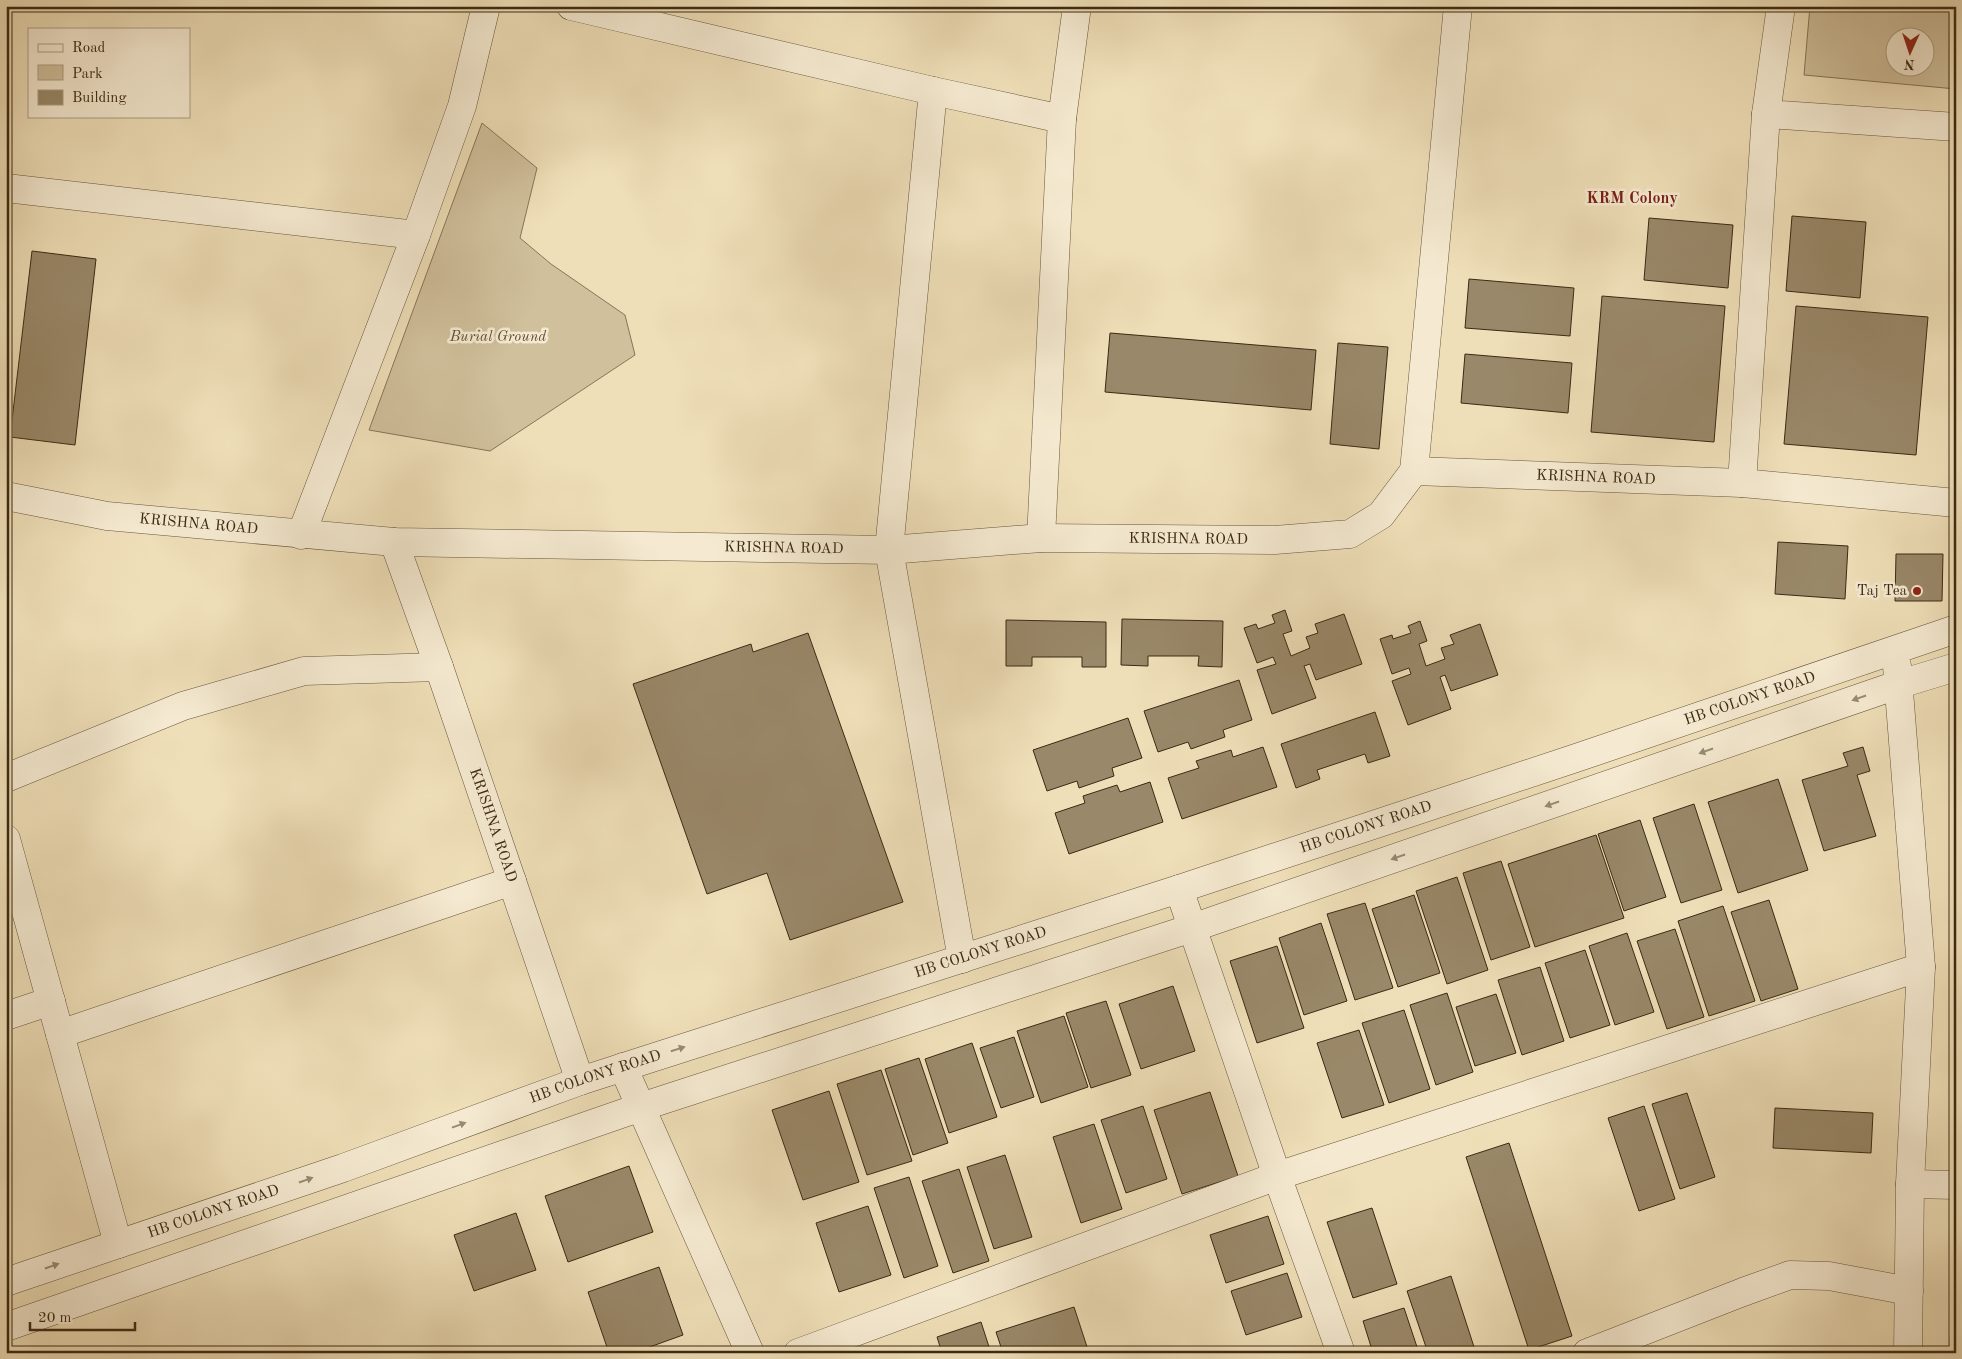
<svg xmlns="http://www.w3.org/2000/svg" width="1962" height="1359" font-family="'Old Standard TT',serif">
	<rect width="100%" height="100%" fill="#efdfb8"/>
	<filter id="stains"><feTurbulence type="fractalNoise" baseFrequency=".004" numOctaves="4"/><feColorMatrix values="0 0 0 0 .2 0 0 0 0 .09 0 0 0 0 .02 0 0 0 .5 -.17"/></filter>
	<radialGradient id="worn" r=".72"><stop offset=".6" stop-color="#630" stop-opacity="0"/><stop offset="1" stop-color="#630" stop-opacity=".3"/></radialGradient>
	<path fill="#d0c09c" stroke="#867558" fill-rule="evenodd" d="M 1810,6 L 1956,6 L 1956,89 L 1804,75 ZM 1894,38 L 1924,38 L 1924,68 L 1894,68 Z
		M 482,123 L 537,168 L 520,238 L 551,264 L 625,315 L 635,355 L 490,451 L 369,430 Z"/>
	<path fill="#998869" stroke="#3b2a13" d="M 1792,216 L 1866,222 L 1860,298 L 1786,291 Z
		M 1649,218 L 1733,225 L 1728,288 L 1644,280 Z
		M 32,251 L 96,259 L 75,445 L 10,437 Z
		M 1469,279 L 1574,288 L 1570,336 L 1465,328 Z
		M 1602,296 L 1725,306 L 1714,442 L 1591,432 Z
		M 1796,306 L 1928,317 L 1916,455 L 1784,444 Z
		M 1110,333 L 1316,350 L 1311,410 L 1105,392 Z
		M 1338,343 L 1388,347 L 1379,449 L 1330,444 Z
		M 1465,354 L 1572,363 L 1568,413 L 1461,403 Z
		M 1956,387 L 1956,445 L 1951,445 Z
		M 1778,542 L 1848,546 L 1845,599 L 1775,594 Z
		M 1896,554 L 1943,554 L 1942,601 L 1895,601 Z
		M 1953,555 L 1956,555 L 1956,589 L 1953,590 Z
		M 1285,610 L 1292,631 L 1283,634 L 1291,656 L 1310,648 L 1306,637 L 1318,633 L 1315,624 L 1344,614 L 1362,664 L 1316,680 L 1310,664 L 1304,666 L 1316,698 L 1272,714 L 1257,670 L 1276,664 L 1273,657 L 1257,663 L 1244,628 L 1256,624 L 1258,629 L 1275,623 L 1272,615 Z
		M 1122,619 L 1223,621 L 1222,667 L 1198,666 L 1199,656 L 1148,656 L 1148,666 L 1121,665 Z
		M 1006,620 L 1106,622 L 1106,667 L 1082,667 L 1082,657 L 1032,657 L 1032,666 L 1006,666 Z
		M 1420,621 L 1427,641 L 1419,644 L 1426,666 L 1445,659 L 1441,648 L 1454,644 L 1450,635 L 1480,624 L 1498,675 L 1451,691 L 1445,675 L 1440,677 L 1451,709 L 1408,725 L 1392,681 L 1411,674 L 1409,668 L 1392,674 L 1380,639 L 1392,635 L 1393,639 L 1411,633 L 1408,626 Z
		M 808,633 L 903,902 L 790,940 L 767,873 L 707,894 L 633,684 L 751,644 L 753,652 Z
		M 1239,680 L 1252,720 L 1223,730 L 1225,737 L 1191,749 L 1188,742 L 1158,752 L 1144,711 Z
		M 1375,712 L 1390,756 L 1368,763 L 1365,754 L 1317,770 L 1320,779 L 1296,788 L 1281,744 Z
		M 1128,718 L 1142,758 L 1112,768 L 1114,776 L 1079,788 L 1077,781 L 1047,791 L 1033,750 Z
		M 1263,747 L 1277,787 L 1182,819 L 1168,778 L 1199,768 L 1196,761 L 1231,750 L 1233,757 Z
		M 1863,747 L 1870,771 L 1857,775 L 1876,836 L 1824,851 L 1802,780 L 1848,766 L 1843,753 Z
		M 1778,779 L 1808,870 L 1738,893 L 1708,802 Z
		M 1150,782 L 1163,822 L 1069,854 L 1055,813 L 1085,803 L 1083,796 L 1117,785 L 1120,792 Z
		M 1694,804 L 1722,890 L 1681,903 L 1653,818 Z
		M 1640,820 L 1666,897 L 1624,911 L 1598,834 Z
		M 1596,835 L 1624,918 L 1535,947 L 1508,864 Z
		M 1501,861 L 1530,947 L 1491,960 L 1463,873 Z
		M 1457,877 L 1488,970 L 1447,984 L 1416,891 Z
		M 1414,895 L 1440,973 L 1398,987 L 1372,909 Z
		M 1769,900 L 1798,989 L 1761,1001 L 1731,912 Z
		M 1365,903 L 1393,988 L 1355,1000 L 1327,914 Z
		M 1723,906 L 1755,1001 L 1709,1016 L 1678,921 Z
		M 1321,923 L 1347,1001 L 1304,1015 L 1279,938 Z
		M 1675,929 L 1704,1017 L 1667,1029 L 1637,941 Z
		M 1627,933 L 1654,1012 L 1615,1025 L 1589,946 Z
		M 1277,946 L 1304,1028 L 1257,1043 L 1230,961 Z
		M 1585,950 L 1610,1025 L 1570,1038 L 1545,963 Z
		M 1540,967 L 1564,1041 L 1522,1055 L 1498,980 Z
		M 1173,986 L 1195,1051 L 1141,1069 L 1119,1004 Z
		M 1447,993 L 1473,1072 L 1436,1085 L 1410,1005 Z
		M 1496,994 L 1516,1053 L 1475,1066 L 1456,1007 Z
		M 1106,1001 L 1131,1075 L 1091,1088 L 1066,1013 Z
		M 1404,1010 L 1430,1089 L 1389,1103 L 1362,1023 Z
		M 1064,1016 L 1088,1087 L 1041,1103 L 1017,1031 Z
		M 1359,1030 L 1384,1105 L 1342,1118 L 1317,1043 Z
		M 1014,1037 L 1034,1097 L 1001,1108 L 980,1048 Z
		M 972,1043 L 997,1117 L 949,1133 L 925,1059 Z
		M 919,1058 L 948,1143 L 913,1155 L 885,1069 Z
		M 881,1070 L 912,1161 L 867,1175 L 837,1084 Z
		M 829,1091 L 859,1182 L 803,1200 L 772,1110 Z
		M 1210,1092 L 1238,1176 L 1182,1194 L 1154,1110 Z
		M 1687,1093 L 1715,1177 L 1680,1189 L 1652,1104 Z
		M 1143,1106 L 1167,1179 L 1126,1193 L 1101,1120 Z
		M 1644,1106 L 1675,1199 L 1639,1211 L 1608,1118 Z
		M 1775,1108 L 1873,1113 L 1871,1153 L 1773,1148 Z
		M 1094,1124 L 1122,1209 L 1081,1223 L 1053,1137 Z
		M 1509,1143 L 1572,1336 L 1529,1350 L 1466,1157 Z
		M 1005,1155 L 1032,1237 L 994,1249 L 967,1167 Z
		M 629,1166 L 653,1232 L 568,1262 L 545,1196 Z
		M 959,1169 L 989,1261 L 953,1273 L 922,1181 Z
		M 909,1177 L 938,1266 L 904,1278 L 874,1188 Z
		M 868,1206 L 891,1275 L 839,1292 L 816,1223 Z
		M 1372,1208 L 1397,1284 L 1353,1298 L 1327,1222 Z
		M 516,1213 L 536,1270 L 474,1291 L 454,1235 Z
		M 1268,1216 L 1284,1264 L 1226,1283 L 1210,1235 Z
		M 659,1267 L 683,1335 L 633,1353 L 609,1353 L 588,1292 Z
		M 1287,1273 L 1302,1317 L 1246,1335 L 1231,1291 Z
		M 1451,1276 L 1476,1353 L 1428,1353 L 1407,1291 Z
		M 1952,1296 L 1956,1296 L 1956,1349 L 1950,1349 Z
		M 1074,1307 L 1089,1353 L 1003,1353 L 996,1332 Z
		M 1404,1308 L 1419,1353 L 1373,1353 L 1363,1321 Z
		M 981,1322 L 991,1353 L 942,1353 L 937,1337 Z"/>
	<g fill="none" stroke-linecap="round" stroke-linejoin="round">
		<defs>
			<g id="minor">
				<path d="M 571,6 L 933,91 L 1062,119"/>
				<path d="M 1781,6 L 1766,114 L 1956,127"/>
				<path d="M 933,91 L 889,550 L 962,959"/>
				<path d="M 6,188 L 416,235"/>
				<path id="s1" d="M 1414,471 L 1742,483 L 1956,503"/>
				<path d="M 1414,471 L 1458,6"/>
				<path d="M 1742,483 L 1766,114"/>
				<path id="s2" d="M 6,496 L 107,516 L 394,542 L 889,550 L 1041,538 L 1275,540 L 1350,534 L 1381,515 L 1414,471"/>
				<path d="M 301,535 L 416,235 L 462,106 L 486,6"/>
				<path d="M 1041,538 L 1062,119 L 1077,6"/>
				<path id="s3" d="M 394,542 L 439,667 L 580,1081"/>
				<path d="M 1897,666 L 1921,967 L 1910,1184 L 1908,1353"/>
				<path d="M 6,778 L 183,706 L 304,671 L 439,667"/>
				<path d="M 6,839 L 118,1244"/>
				<path d="M 1179,889 L 1277,1176 L 1341,1353"/>
				<path d="M 6,1016 L 51,1001"/>
				<path d="M 60,1034 L 512,881"/>
				<path d="M 623,1067 L 750,1353"/>
				<path d="M 1910,1184 L 1956,1185"/>
				<path id="s4" d="M 6,1282 L 343,1168 L 580,1081 L 1179,889 L 1573,759 L 1956,629"/>
				<path d="M 6,1327 L 641,1107 L 1192,928 L 1900,684 L 1956,667"/>
				<path d="M 798,1353 L 1277,1176 L 1921,967"/>
				<path d="M 1587,1353 L 1743,1292 L 1790,1275 L 1829,1276 L 1909,1291"/>
			</g>
		</defs>
		<use href="#minor" stroke="#68573c" stroke-width="29"/>
		<use href="#minor" stroke="#f5ead1" stroke-width="28"/>
	</g>
	<defs><path id="oneway-solid" d="M-6-.8H1V-3.2L6.5 0L1 3.2V.8H-6Z" transform="scale(1.25)"/></defs>
	<g fill="#988a72">
		<use href="#oneway-solid" transform="translate(1859 698) rotate(161)"/>
		<use href="#oneway-solid" transform="translate(1706 751) rotate(161)"/>
		<use href="#oneway-solid" transform="translate(1552 804) rotate(161)"/>
		<use href="#oneway-solid" transform="translate(1398 857) rotate(161)"/>
		<use href="#oneway-solid" transform="translate(678 1049) rotate(-18)"/>
		<use href="#oneway-solid" transform="translate(459 1125) rotate(-20)"/>
		<use href="#oneway-solid" transform="translate(306 1180) rotate(-19)"/>
		<use href="#oneway-solid" transform="translate(52 1266) rotate(-19)"/>
	</g>
	<circle fill="#8f2418" stroke="#f5ead1" stroke-width="2" cx="1917" cy="591" r="5"/>
	<g text-anchor="middle" dominant-baseline="central" stroke-width="5" stroke-linejoin="round" paint-order="stroke">
		<g font-size="15" font-style="italic" fill="#605035" stroke="#f5ead1">
			<text x="498" y="337">Burial Ground</text>
		</g>
		<g font-size="15" fill="#3b2a13" stroke="#f5ead1">
			<text stroke="none"><textPath href="#s1" startOffset="182">KRISHNA ROAD</textPath></text>
			<text stroke="none"><textPath href="#s2" startOffset="195">KRISHNA ROAD</textPath></text>
			<text stroke="none"><textPath href="#s2" startOffset="1186">KRISHNA ROAD</textPath></text>
			<text stroke="none"><textPath href="#s2" startOffset="781">KRISHNA ROAD</textPath></text>
			<text stroke="none"><textPath href="#s4" startOffset="1839">HB COLONY ROAD</textPath></text>
			<text stroke="none"><textPath href="#s3" startOffset="300">KRISHNA ROAD</textPath></text>
			<text stroke="none"><textPath href="#s4" startOffset="1434">HB COLONY ROAD</textPath></text>
			<text stroke="none"><textPath href="#s4" startOffset="1029">HB COLONY ROAD</textPath></text>
			<text stroke="none"><textPath href="#s4" startOffset="624">HB COLONY ROAD</textPath></text>
			<text stroke="none"><textPath href="#s4" startOffset="219">HB COLONY ROAD</textPath></text>
		</g>
		<g font-size="15" fill="#3b2a13" stroke="#f5ead1" text-anchor="end">
			<text x="1907" y="591">Taj Tea</text>
		</g>
		<g font-size="16" font-weight="bold" fill="#7a1f14" stroke="#f5ead1">
			<text x="1632" y="199">KRM Colony</text>
		</g>
	</g>
	<rect width="1962" height="1359" fill="none" stroke="#efdfb8" stroke-width="25"/>
	<rect x="8" y="8" width="1947" height="1344" fill="none" stroke="#3b2a13" stroke-width="2.5"/>
	<rect x="12" y="12" width="1937" height="1334" fill="none" stroke="#3b2a13"/>
	<rect x="28" y="28" width="162" height="90" fill="#f5ead1" stroke="#ab9d85"/>
	<rect x="38" y="44" width="25" height="8" fill="#f5ead1" stroke="#ab9d85"/>
	<text x="72" y="52" font-size="15" fill="#3b2a13">Road</text>
	<rect x="38" y="65" width="25" height="15" fill="#d0c09c" stroke="#ab9d85"/>
	<text x="72" y="78" font-size="15" fill="#3b2a13">Park</text>
	<rect x="38" y="90" width="25" height="15" fill="#998869" stroke="#ab9d85"/>
	<text x="72" y="102" font-size="15" fill="#3b2a13">Building</text>
	<g transform="translate(1910 52) rotate(183)"><circle r="24" fill="#f5ead1" stroke="#ab9d85"/>
	<path d="M0-4L9 19L0 12L-9 19Z" fill="#8f2418"/>
	<text y="-8" font-size="14" font-weight="bold" text-anchor="middle" fill="#3b2a13">N</text>
	</g>
	<path d="M30 1322v8h105v-8" fill="none" stroke="#3b2a13" stroke-width="2.5"/>
	<text x="38" y="1322" font-size="15" fill="#3b2a13" stroke="#f5ead1" stroke-width="4" paint-order="stroke">20 m</text>
	<rect width="100%" height="100%" filter="url(#stains)"/>
	<rect width="100%" height="100%" fill="url(#worn)"/>
</svg>
